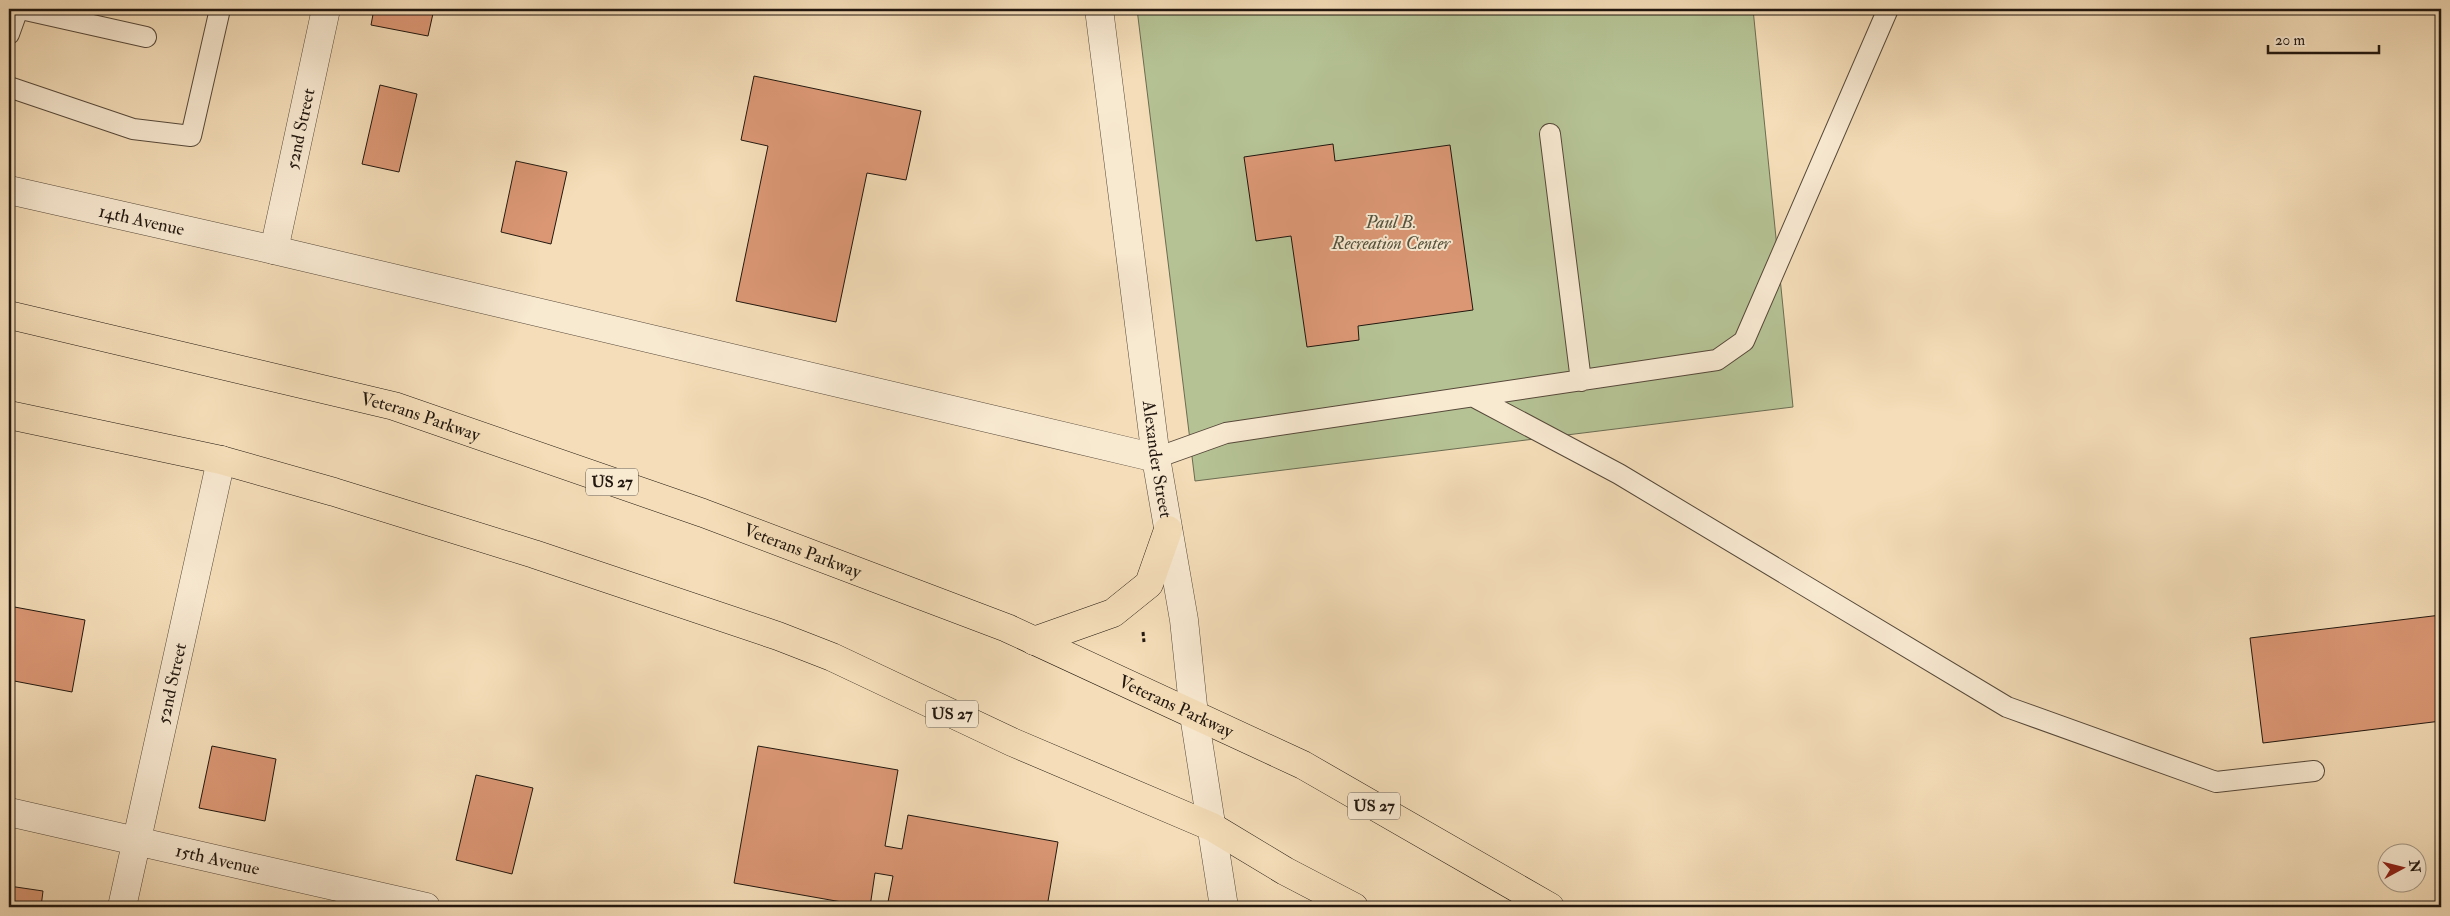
<svg xmlns="http://www.w3.org/2000/svg" width="2450" height="916" font-family="'IM FELL Double Pica',serif">
	<rect width="100%" height="100%" fill="#f4ddb8"/>
	<filter id="stains"><feTurbulence type="fractalNoise" baseFrequency=".004" numOctaves="4"/><feColorMatrix values="0 0 0 0 .2 0 0 0 0 .09 0 0 0 0 .02 0 0 0 .5 -.17"/></filter>
	<radialGradient id="worn" r=".72"><stop offset=".6" stop-color="#630" stop-opacity="0"/><stop offset="1" stop-color="#630" stop-opacity=".3"/></radialGradient>
	<path fill="#b5c294" stroke="#6b6c52" d="M 1137,9 L 1753,9 L 1793,407 L 1195,481 Z"/>
	<path fill="#db9774" stroke="#21170f" d="M 374,9 L 434,9 L 428,36 L 371,25 Z
		M 754,76 L 921,111 L 906,180 L 867,173 L 836,322 L 736,301 L 768,146 L 741,140 Z
		M 380,85 L 417,94 L 399,172 L 362,164 Z
		M 1333,144 L 1335,161 L 1450,145 L 1473,310 L 1358,326 L 1359,340 L 1307,347 L 1291,236 L 1256,241 L 1244,157 Z
		M 516,161 L 567,172 L 551,244 L 501,232 Z
		M 9,606 L 85,620 L 72,692 L 9,680 Z
		M 2441,615 L 2441,721 L 2263,743 L 2250,638 Z
		M 212,746 L 276,759 L 265,821 L 199,808 Z
		M 758,746 L 898,770 L 885,846 L 902,849 L 908,815 L 1058,842 L 1047,907 L 887,907 L 893,876 L 875,873 L 870,907 L 734,883 Z
		M 476,775 L 533,788 L 512,874 L 456,860 Z
		M 9,886 L 43,891 L 41,907 L 9,907 Z"/>
	<g fill="none" stroke-linecap="round" stroke-linejoin="round">
		<defs>
			<path id="lane" d="M 21,9 L 146,37
				M 9,34 L 18,9
				M 9,87 L 133,129 L 191,136 L 220,9
				M 1550,134 L 1581,381
				M 1474,397 L 1619,474 L 2007,707 L 2216,782 L 2314,771
				M 1156,458 L 1226,433 L 1717,360 L 1744,341 L 1888,9"/>
			<g id="street">
				<path id="s1" d="M 1099,9 L 1156,458 L 1184,620 L 1194,715 L 1224,907"/>
				<path id="s2" d="M 9,190 L 274,250 L 1156,458"/>
				<path id="s3" d="M 274,250 L 326,9"/>
				<path id="s4" d="M 9,812 L 426,907"/>
				<path id="s5" d="M 122,907 L 221,460"/>
			</g>
			<g id="primary">
				<path id="s6" d="M 9,315 L 394,406 L 703,513 L 1007,628 L 1303,765 L 1550,907"/>
				<path d="M 9,415 L 221,460 L 334,492 L 534,554 L 778,636 L 832,657 L 1012,742 L 1212,827 L 1285,871 L 1354,907"/>
				<path d="M 1034,641 L 1113,613 L 1149,584 L 1168,530"/>
			</g>
		</defs>
		<use href="#lane" stroke="#564839" stroke-width="22"/>
		<use href="#street" stroke="#564839" stroke-width="29"/>
		<use href="#primary" stroke="#21170f" stroke-width="29"/>
		<path stroke="#21170f" stroke-width="3" stroke-dasharray="4 2.5" stroke-linecap="butt" d="M 1143,632 L 1144,642"/>
		<use href="#lane" stroke="#f8e9d1" stroke-width="20"/>
		<use href="#street" stroke="#f8e9d1" stroke-width="28"/>
		<use href="#primary" stroke="#f4ddb8" stroke-width="28"/>
	</g>
	<g text-anchor="middle" dominant-baseline="central" stroke-width="4" stroke-linejoin="round" paint-order="stroke">
		<g fill="#f8e9d1" stroke="#625649" stroke-width="1">
			<rect x="586" y="468.5" width="52" height="27" rx="4"/>
			<rect x="926" y="700.5" width="52" height="27" rx="4"/>
			<rect x="1348" y="792.5" width="52" height="27" rx="4"/>
		</g>
		<g font-size="16" font-weight="bold" fill="#21170f">
			<text x="612" y="482">US 27</text>
			<text x="952" y="714">US 27</text>
			<text x="1374" y="806">US 27</text>
		</g>
		<g font-size="18" fill="#21170f" stroke="#f8e9d1">
			<text stroke="none"><textPath href="#s3" startOffset="124">52nd Street</textPath></text>
			<text stroke="none"><textPath href="#s2" startOffset="136">14th Avenue</textPath></text>
			<text stroke="none"><textPath href="#s6" startOffset="424">Veterans Parkway</textPath></text>
			<text stroke="none"><textPath href="#s1" startOffset="454">Alexander Street</textPath></text>
			<text stroke="none"><textPath href="#s6" startOffset="829">Veterans Parkway</textPath></text>
			<text stroke="none"><textPath href="#s5" startOffset="229">52nd Street</textPath></text>
			<text stroke="none"><textPath href="#s6" startOffset="1234">Veterans Parkway</textPath></text>
			<text stroke="none"><textPath href="#s4" startOffset="214">15th Avenue</textPath></text>
		</g>
		<g font-size="18" font-style="italic" fill="#55533e" stroke="#f8e9d1">
			<text x="1391" y="222">Paul B.<tspan x="1391" dy="21">Recreation Center</tspan></text>
		</g>
	</g>
	<rect width="2450" height="916" fill="none" stroke="#f4ddb8" stroke-width="30"/>
	<rect x="10" y="10" width="2430" height="896" fill="none" stroke="#21170f" stroke-width="2.5"/>
	<rect x="15" y="15" width="2420" height="886" fill="none" stroke="#21170f"/>
	<g transform="translate(2402 868) rotate(83)"><circle r="24" fill="#f8e9d1" stroke="#a29583"/>
	<path d="M0-4L9 19L0 12L-9 19Z" fill="#8f2418"/>
	<text y="-8" font-size="14" font-weight="bold" text-anchor="middle" fill="#21170f">N</text>
	</g>
	<path d="M2268 45v8h111v-8" fill="none" stroke="#21170f" stroke-width="2.5"/>
	<text x="2275" y="45" font-size="15" fill="#21170f" stroke="#f8e9d1" stroke-width="4" paint-order="stroke">20 m</text>
	<rect width="100%" height="100%" filter="url(#stains)"/>
	<rect width="100%" height="100%" fill="url(#worn)"/>
</svg>
